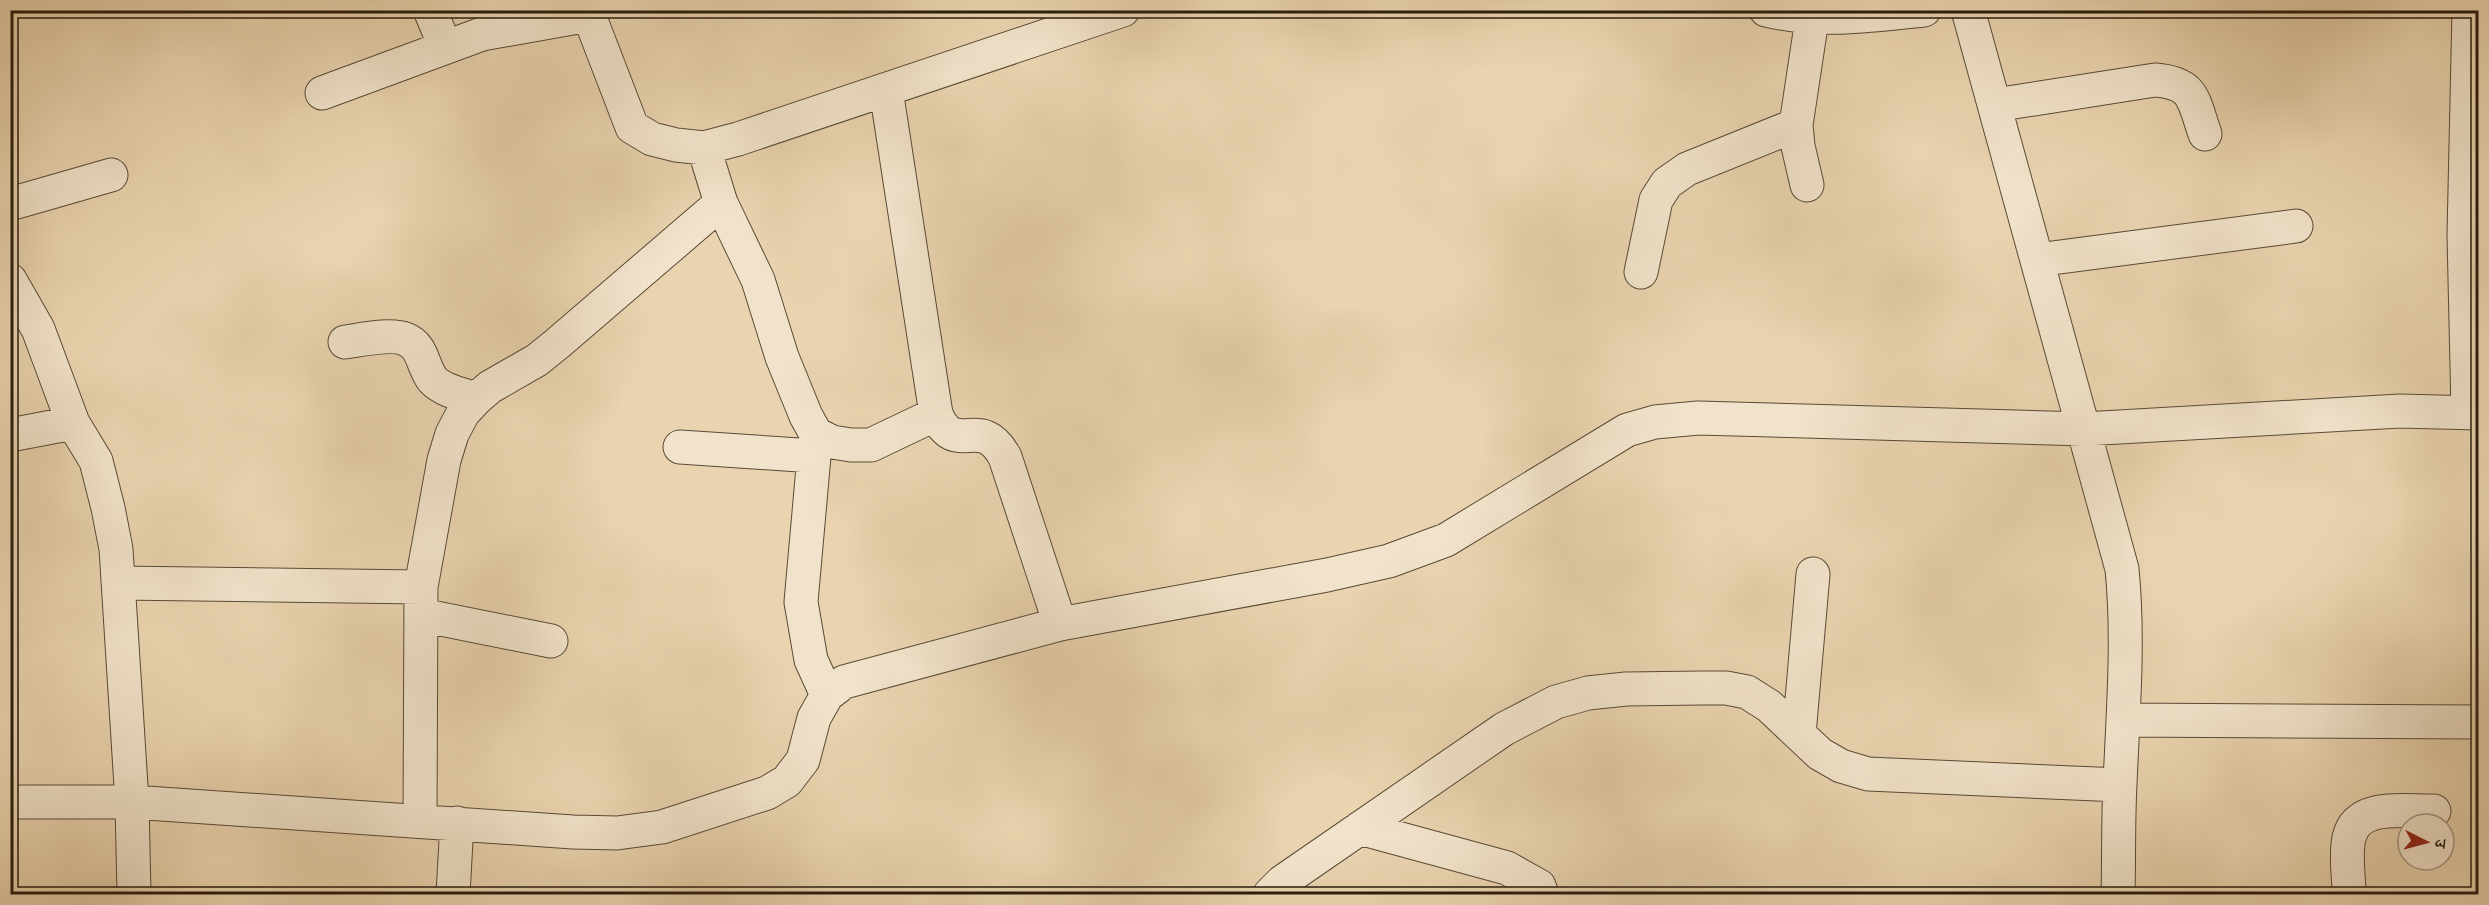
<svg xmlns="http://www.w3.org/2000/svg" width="2489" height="905" font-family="'Old Standard TT','Noto Serif Devanagari',serif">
	<rect width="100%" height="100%" fill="#e9d4af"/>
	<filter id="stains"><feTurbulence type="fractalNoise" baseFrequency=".00333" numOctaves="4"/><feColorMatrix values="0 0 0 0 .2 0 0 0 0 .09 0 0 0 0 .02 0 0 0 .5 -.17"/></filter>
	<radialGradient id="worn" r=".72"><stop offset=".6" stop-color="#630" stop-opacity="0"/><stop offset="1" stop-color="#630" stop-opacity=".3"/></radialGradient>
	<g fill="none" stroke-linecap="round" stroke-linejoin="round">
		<defs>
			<path id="minor" d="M 430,10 L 445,46
				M 587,10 L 632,127 L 652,139 L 676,145 L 704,148 L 738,139 L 1123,10
				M 1766,10 C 1820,23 1870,16 1924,10
				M 1968,10 L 2122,569 C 2129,640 2123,712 2120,784 C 2118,821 2119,858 2118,894
				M 886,90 L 936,414 C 956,460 980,411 1005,457 L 1060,624
				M 322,93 L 482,34 L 589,15
				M 1995,105 L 2155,80 C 2195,83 2193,100 2205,134
				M 704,148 L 721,203 L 758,280 L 782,357 L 806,416 L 816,434 L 832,442 L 851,445 L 871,445 L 936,414
				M 1807,185 L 1798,146 L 1796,125 L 1812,19
				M 10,204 L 111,175
				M 2037,260 L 2296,226
				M 1641,272 L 1656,200 L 1667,183 L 1687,169 L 1796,125
				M 10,280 L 38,329 L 73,423 L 96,461 L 108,508 L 116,549 L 132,802 L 134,894
				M 345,342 C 360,340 391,333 405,339 C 424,346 422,367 433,380 C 443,391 462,394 476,399
				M 2468,411 L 2464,235 L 2469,10
				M 816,434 L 801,602 L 811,660 L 827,695
				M 10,435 L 73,423
				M 680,447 L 814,456
				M 118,583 L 421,587
				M 421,615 L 551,641
				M 2124,720 L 2478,722
				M 1799,734 L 1813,574
				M 10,802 L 132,802 L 573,832 L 617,833 L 662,827 L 767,793 L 787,781 L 803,760 L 814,718 L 827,695 L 844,682 L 1060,624 L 1327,575 L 1389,561 L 1446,540 L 1627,430 L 1655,422 L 1698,418 L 2084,429 L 2400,411 L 2478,413
				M 420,821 L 421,587 L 444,460 L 452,434 L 463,413 L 476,399 L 490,387 L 537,360 L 558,343 L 721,203
				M 1360,828 L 1507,868 L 1539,886 L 1542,894
				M 453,894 L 457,823
				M 1270,894 L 1282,882 L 1504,729 L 1556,702 L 1588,693 L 1626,689 L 1702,688 L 1726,688 L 1747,692 L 1769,706 L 1820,754 L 1841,766 L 1868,774 L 2120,785
				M 2349,894 C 2349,877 2345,855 2349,838 C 2357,802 2405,812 2434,811"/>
		</defs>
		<use href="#minor" stroke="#594a37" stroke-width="35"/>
		<use href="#minor" stroke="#f1e3cb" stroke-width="33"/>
	</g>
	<rect width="2489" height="905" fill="none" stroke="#e9d4af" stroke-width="36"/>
	<rect x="12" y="12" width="2465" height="881" fill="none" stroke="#291c0f" stroke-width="3"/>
	<rect x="18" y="18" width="2453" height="869" fill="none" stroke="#291c0f" stroke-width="1.5"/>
	<g transform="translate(2426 842) rotate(96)"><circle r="28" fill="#f1e3cb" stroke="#a19380" stroke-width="1.5"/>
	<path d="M0-4.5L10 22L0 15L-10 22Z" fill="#8f2418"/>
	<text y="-9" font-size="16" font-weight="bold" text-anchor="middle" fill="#291c0f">उ</text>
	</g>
	<rect width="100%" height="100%" filter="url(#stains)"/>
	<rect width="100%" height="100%" fill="url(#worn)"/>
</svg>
